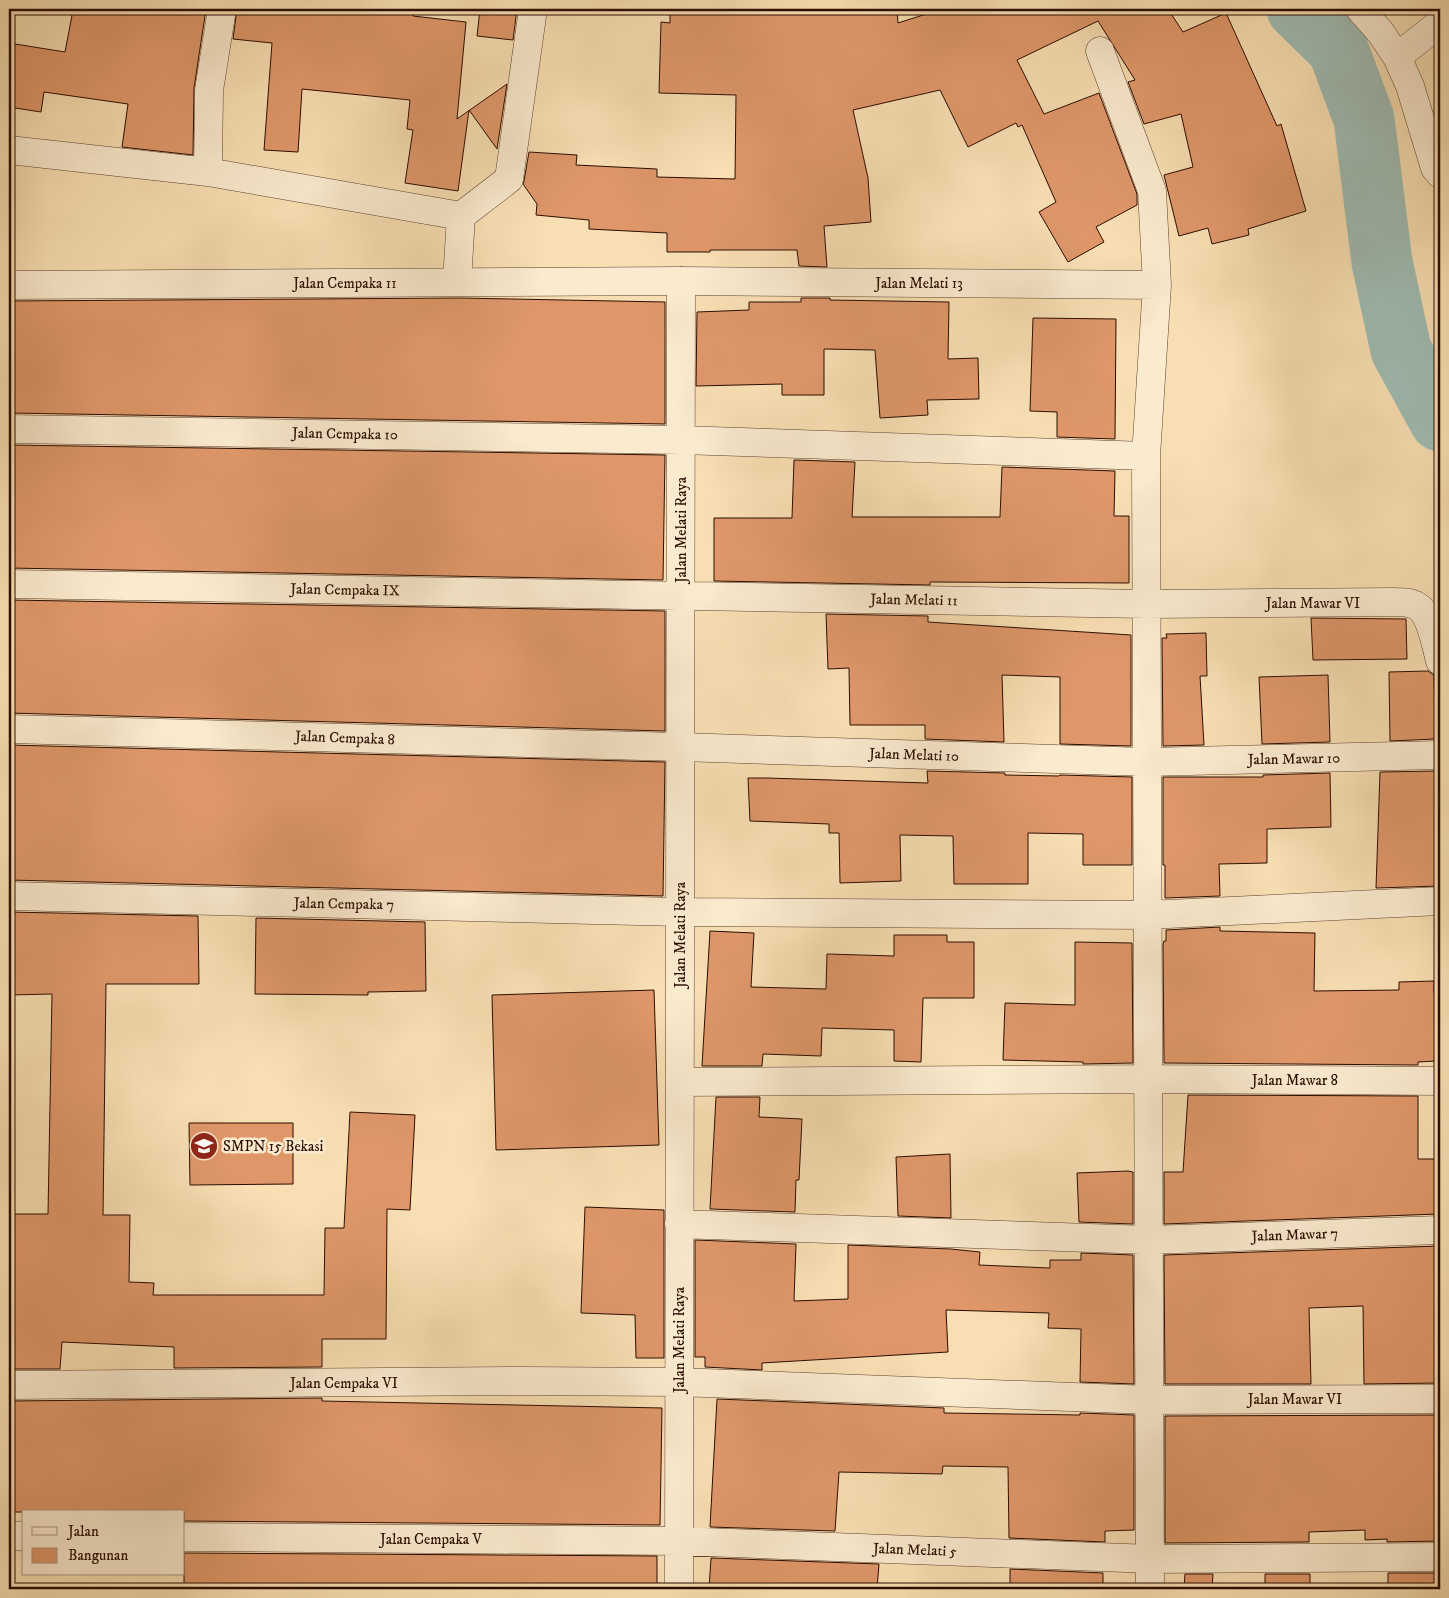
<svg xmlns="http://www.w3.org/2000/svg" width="1449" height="1598" font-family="'IM FELL DW Pica',serif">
	<rect width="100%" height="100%" fill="#f8dfb3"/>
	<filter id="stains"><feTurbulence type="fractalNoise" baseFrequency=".004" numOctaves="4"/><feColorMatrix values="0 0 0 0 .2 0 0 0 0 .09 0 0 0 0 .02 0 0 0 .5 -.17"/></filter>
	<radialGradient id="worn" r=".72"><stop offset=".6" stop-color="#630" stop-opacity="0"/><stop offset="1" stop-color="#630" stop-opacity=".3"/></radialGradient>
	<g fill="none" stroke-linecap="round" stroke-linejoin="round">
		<path stroke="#9fbcb3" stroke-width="61" d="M 1297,9 L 1338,49 L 1364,119 L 1382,262 L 1401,350 L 1440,421"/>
	</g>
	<path fill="#df976a" stroke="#2b0c00" d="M 106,9 L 206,9 L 194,88 L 193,155 L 122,147 L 128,104 L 44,92 L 41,112 L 9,107 L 9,43 L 65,52 L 73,10 L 106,14 Z
		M 237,9 L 414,9 L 413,16 L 466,22 L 457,119 L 507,84 L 497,149 L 469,110 L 458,191 L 405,183 L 413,130 L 407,129 L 410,100 L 302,89 L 298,152 L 264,150 L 272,43 L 233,39 Z
		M 480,9 L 517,9 L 513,40 L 477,36 Z
		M 670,9 L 897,9 L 898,23 L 942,9 L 1168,9 L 1183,32 L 1226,13 L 1277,126 L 1281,124 L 1306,211 L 1248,229 L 1249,235 L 1212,244 L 1208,228 L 1179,236 L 1164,175 L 1193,167 L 1181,114 L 1144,124 L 1128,82 L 1135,80 L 1098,21 L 1017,60 L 1044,114 L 1099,93 L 1137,194 L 1137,205 L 1096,227 L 1104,242 L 1068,262 L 1039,212 L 1056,202 L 1022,125 L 1018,127 L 1016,123 L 968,147 L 940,90 L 853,110 L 868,178 L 871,222 L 824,226 L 827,267 L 799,266 L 797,250 L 710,250 L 710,252 L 667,252 L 667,233 L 589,229 L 589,220 L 536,215 L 537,204 L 523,184 L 524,181 L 529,152 L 577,155 L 576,165 L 657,169 L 657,177 L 735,179 L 736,95 L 659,93 L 661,22 L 670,23 Z
		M 460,298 L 665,302 L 665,424 L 9,413 L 9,301 Z
		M 801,298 L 830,298 L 830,300 L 949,302 L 948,359 L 978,358 L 979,399 L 927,400 L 928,415 L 880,418 L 875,350 L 824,349 L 824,395 L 782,395 L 782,384 L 696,386 L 697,312 L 749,310 L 749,302 L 801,302 Z
		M 1033,318 L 1116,319 L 1115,439 L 1057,437 L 1057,412 L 1030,411 Z
		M 9,445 L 665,455 L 663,580 L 9,568 Z
		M 794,460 L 855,462 L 852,517 L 1000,517 L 1002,467 L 1115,471 L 1114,516 L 1129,516 L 1129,583 L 930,582 L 930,585 L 714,581 L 714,518 L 792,518 Z
		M 9,600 L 665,611 L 665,731 L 9,713 Z
		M 826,614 L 928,616 L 928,622 L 1131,635 L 1131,746 L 1060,744 L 1060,677 L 1002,675 L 1004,742 L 925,739 L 925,725 L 850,725 L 849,668 L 828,669 Z
		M 1311,618 L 1406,619 L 1407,659 L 1313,660 Z
		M 1206,633 L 1207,676 L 1200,676 L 1204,745 L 1163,746 L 1162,638 L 1167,638 L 1166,634 Z
		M 1428,671 L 1434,675 L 1435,739 L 1390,741 L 1389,672 Z
		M 1328,675 L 1330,742 L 1262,744 L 1259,677 Z
		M 9,745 L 665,762 L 663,896 L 9,880 Z
		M 927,771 L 1005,773 L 1005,775 L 1059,776 L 1060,775 L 1132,777 L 1132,865 L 1083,865 L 1083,834 L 1028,833 L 1028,884 L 954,884 L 953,836 L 900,835 L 901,881 L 840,883 L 839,833 L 829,833 L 829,824 L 750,821 L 748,778 L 767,778 L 928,783 Z
		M 1440,771 L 1440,886 L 1376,888 L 1380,772 Z
		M 1330,773 L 1331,827 L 1267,829 L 1267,863 L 1219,864 L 1220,896 L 1165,898 L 1165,865 L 1163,865 L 1163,777 L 1263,777 L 1263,775 Z
		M 9,912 L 198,916 L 199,984 L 106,984 L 103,1215 L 130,1215 L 129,1282 L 154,1283 L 153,1295 L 324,1295 L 325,1228 L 344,1228 L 350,1112 L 415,1115 L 410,1210 L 387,1209 L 386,1339 L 322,1339 L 322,1367 L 174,1368 L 174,1347 L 62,1342 L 60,1369 L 9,1369 L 9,1280 L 12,1281 L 14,1214 L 48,1214 L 52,994 L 9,995 Z
		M 256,918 L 425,922 L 426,991 L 368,992 L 368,995 L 255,994 Z
		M 1220,927 L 1220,931 L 1315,933 L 1314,991 L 1399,990 L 1399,982 L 1434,981 L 1434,993 L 1440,993 L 1440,1056 L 1436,1056 L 1436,1061 L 1418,1062 L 1418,1065 L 1164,1063 L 1163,944 L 1164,941 L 1166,941 L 1166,930 Z
		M 710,931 L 754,933 L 751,987 L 826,989 L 827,954 L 894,956 L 894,935 L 947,935 L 947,942 L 974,942 L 974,998 L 923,998 L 921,1062 L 894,1061 L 894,1030 L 822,1028 L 821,1056 L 763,1054 L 762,1066 L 702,1066 Z
		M 1075,942 L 1132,943 L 1133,1063 L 1083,1064 L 1083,1062 L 1003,1060 L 1005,1003 L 1075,1005 Z
		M 654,990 L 659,1145 L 496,1150 L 492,995 Z
		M 1188,1095 L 1418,1096 L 1418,1159 L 1440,1159 L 1438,1214 L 1164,1224 L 1164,1172 L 1183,1172 Z
		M 716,1097 L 760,1097 L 759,1117 L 802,1119 L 799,1180 L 796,1180 L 795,1212 L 710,1209 Z
		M 189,1123 L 293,1123 L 293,1184 L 190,1185 Z
		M 950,1154 L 951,1218 L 898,1216 L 896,1157 Z
		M 1128,1171 L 1133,1172 L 1133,1224 L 1079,1222 L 1077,1173 Z
		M 585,1207 L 664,1210 L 664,1358 L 636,1358 L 635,1315 L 581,1313 Z
		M 695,1240 L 796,1244 L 794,1301 L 848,1299 L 848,1245 L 951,1249 L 980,1252 L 979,1265 L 1050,1268 L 1050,1260 L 1081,1260 L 1081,1253 L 1133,1255 L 1134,1384 L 1080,1382 L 1081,1329 L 1048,1328 L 1049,1313 L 946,1310 L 948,1352 L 762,1363 L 762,1370 L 705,1367 L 705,1357 L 695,1357 Z
		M 1440,1246 L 1440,1383 L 1364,1384 L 1363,1306 L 1309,1308 L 1311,1384 L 1165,1384 L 1164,1255 Z
		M 322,1398 L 322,1401 L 662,1408 L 660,1525 L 184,1521 L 184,1512 L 9,1512 L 9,1401 Z
		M 717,1399 L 944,1408 L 944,1413 L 1080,1415 L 1080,1413 L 1134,1415 L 1134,1530 L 1105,1531 L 1105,1542 L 1009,1538 L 1008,1467 L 943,1466 L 942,1474 L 839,1472 L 835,1531 L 710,1527 Z
		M 1440,1415 L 1440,1541 L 1387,1542 L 1387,1539 L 1365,1540 L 1365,1530 L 1309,1532 L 1309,1542 L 1165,1543 L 1165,1416 Z
		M 184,1553 L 657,1556 L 657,1589 L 184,1589 Z
		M 711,1558 L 879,1564 L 877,1589 L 709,1589 Z
		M 1010,1569 L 1103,1573 L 1103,1589 L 1010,1589 Z
		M 1388,1573 L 1440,1573 L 1440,1589 L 1388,1589 Z
		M 1185,1574 L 1213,1574 L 1212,1589 L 1184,1589 Z
		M 1265,1574 L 1310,1574 L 1310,1589 L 1265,1589 Z"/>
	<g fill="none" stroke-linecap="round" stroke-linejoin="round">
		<defs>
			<path id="minor" d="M 1360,9 L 1381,33 L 1397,57 L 1440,23
				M 1100,51 L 1152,191 L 1157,285 L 1146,456 L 1150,1589
				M 1397,57 L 1410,86 L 1435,168 L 1440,174
				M 9,150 L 208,172 L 461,216 L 509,179 L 533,9
				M 208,172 L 209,90 L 222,9
				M 457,282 L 461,216
				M 9,285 L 681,281 L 1157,285
				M 9,429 L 681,440 L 1146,456
				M 9,584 L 1147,604 L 1393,602 C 1401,602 1410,602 1417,606 C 1431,614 1436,646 1440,661
				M 9,729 L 680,747 L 1147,762 L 1440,755
				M 9,896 L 680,912 L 1147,915 L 1440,901
				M 680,1082 L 1149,1079 L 1440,1081
				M 679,1224 L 1149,1240 L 1440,1230
				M 9,1385 L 523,1381 L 679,1382 L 1150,1400 L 1440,1399
				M 9,1536 L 24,1536
				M 184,1537 L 679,1541 L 1151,1559 L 1440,1557
				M 679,1589 L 681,281"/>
		</defs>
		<use href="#minor" stroke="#5e412d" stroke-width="29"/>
		<use href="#minor" stroke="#faeace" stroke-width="28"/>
	</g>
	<defs>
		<symbol id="school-disc" viewBox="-11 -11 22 22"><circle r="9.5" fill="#8f2418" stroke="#faeace"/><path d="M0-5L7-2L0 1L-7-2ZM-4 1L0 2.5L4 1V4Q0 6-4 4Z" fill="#fff"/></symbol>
	</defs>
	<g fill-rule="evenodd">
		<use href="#school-disc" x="188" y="1130" width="32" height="32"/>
	</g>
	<g text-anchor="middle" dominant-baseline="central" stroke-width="5" stroke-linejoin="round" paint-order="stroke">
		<g font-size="15" fill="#2b0c00" stroke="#faeace">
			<text x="345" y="283">Jalan Cempaka 11</text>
			<text x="919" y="283">Jalan Melati 13</text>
			<text transform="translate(345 434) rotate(1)">Jalan Cempaka 10</text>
			<text transform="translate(681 530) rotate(-90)">Jalan Melati Raya</text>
			<text transform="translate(345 590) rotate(1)">Jalan Cempaka IX</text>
			<text transform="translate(914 600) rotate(1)">Jalan Melati 11</text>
			<text x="1313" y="603">Jalan Mawar VI</text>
			<text transform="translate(345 738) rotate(2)">Jalan Cempaka 8</text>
			<text transform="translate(914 755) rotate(2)">Jalan Melati 10</text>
			<text transform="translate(1294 759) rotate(-1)">Jalan Mawar 10</text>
			<text transform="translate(344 904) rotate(1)">Jalan Cempaka 7</text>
			<text transform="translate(680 935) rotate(-90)">Jalan Melati Raya</text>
			<text x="1295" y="1080">Jalan Mawar 8</text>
			<text transform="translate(1295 1235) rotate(-2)">Jalan Mawar 7</text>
			<text transform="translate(679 1340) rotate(-90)">Jalan Melati Raya</text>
			<text x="344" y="1383">Jalan Cempaka VI</text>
			<text x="1295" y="1399">Jalan Mawar VI</text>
			<text x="431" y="1539">Jalan Cempaka V</text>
			<text transform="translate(915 1550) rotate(2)">Jalan Melati 5</text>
		</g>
		<g font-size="15" fill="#2b0c00" stroke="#faeace" text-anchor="start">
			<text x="223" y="1146">SMPN 15 Bekasi</text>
		</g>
	</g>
	<rect width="1449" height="1598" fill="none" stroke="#f8dfb3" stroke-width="30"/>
	<rect x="10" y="10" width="1429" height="1578" fill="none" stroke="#2b0c00" stroke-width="2.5"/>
	<rect x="15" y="15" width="1419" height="1568" fill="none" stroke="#2b0c00"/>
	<rect x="22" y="1510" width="162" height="65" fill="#faeace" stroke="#a7917c"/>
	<rect x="32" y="1527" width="25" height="8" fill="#faeace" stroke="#a7917c"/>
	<text x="68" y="1536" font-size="15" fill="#2b0c00">Jalan</text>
	<rect x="32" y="1548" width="25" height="15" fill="#df976a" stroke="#a7917c"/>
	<text x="68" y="1560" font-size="15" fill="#2b0c00">Bangunan</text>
	<rect width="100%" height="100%" filter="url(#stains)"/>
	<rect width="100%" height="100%" fill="url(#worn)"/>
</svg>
